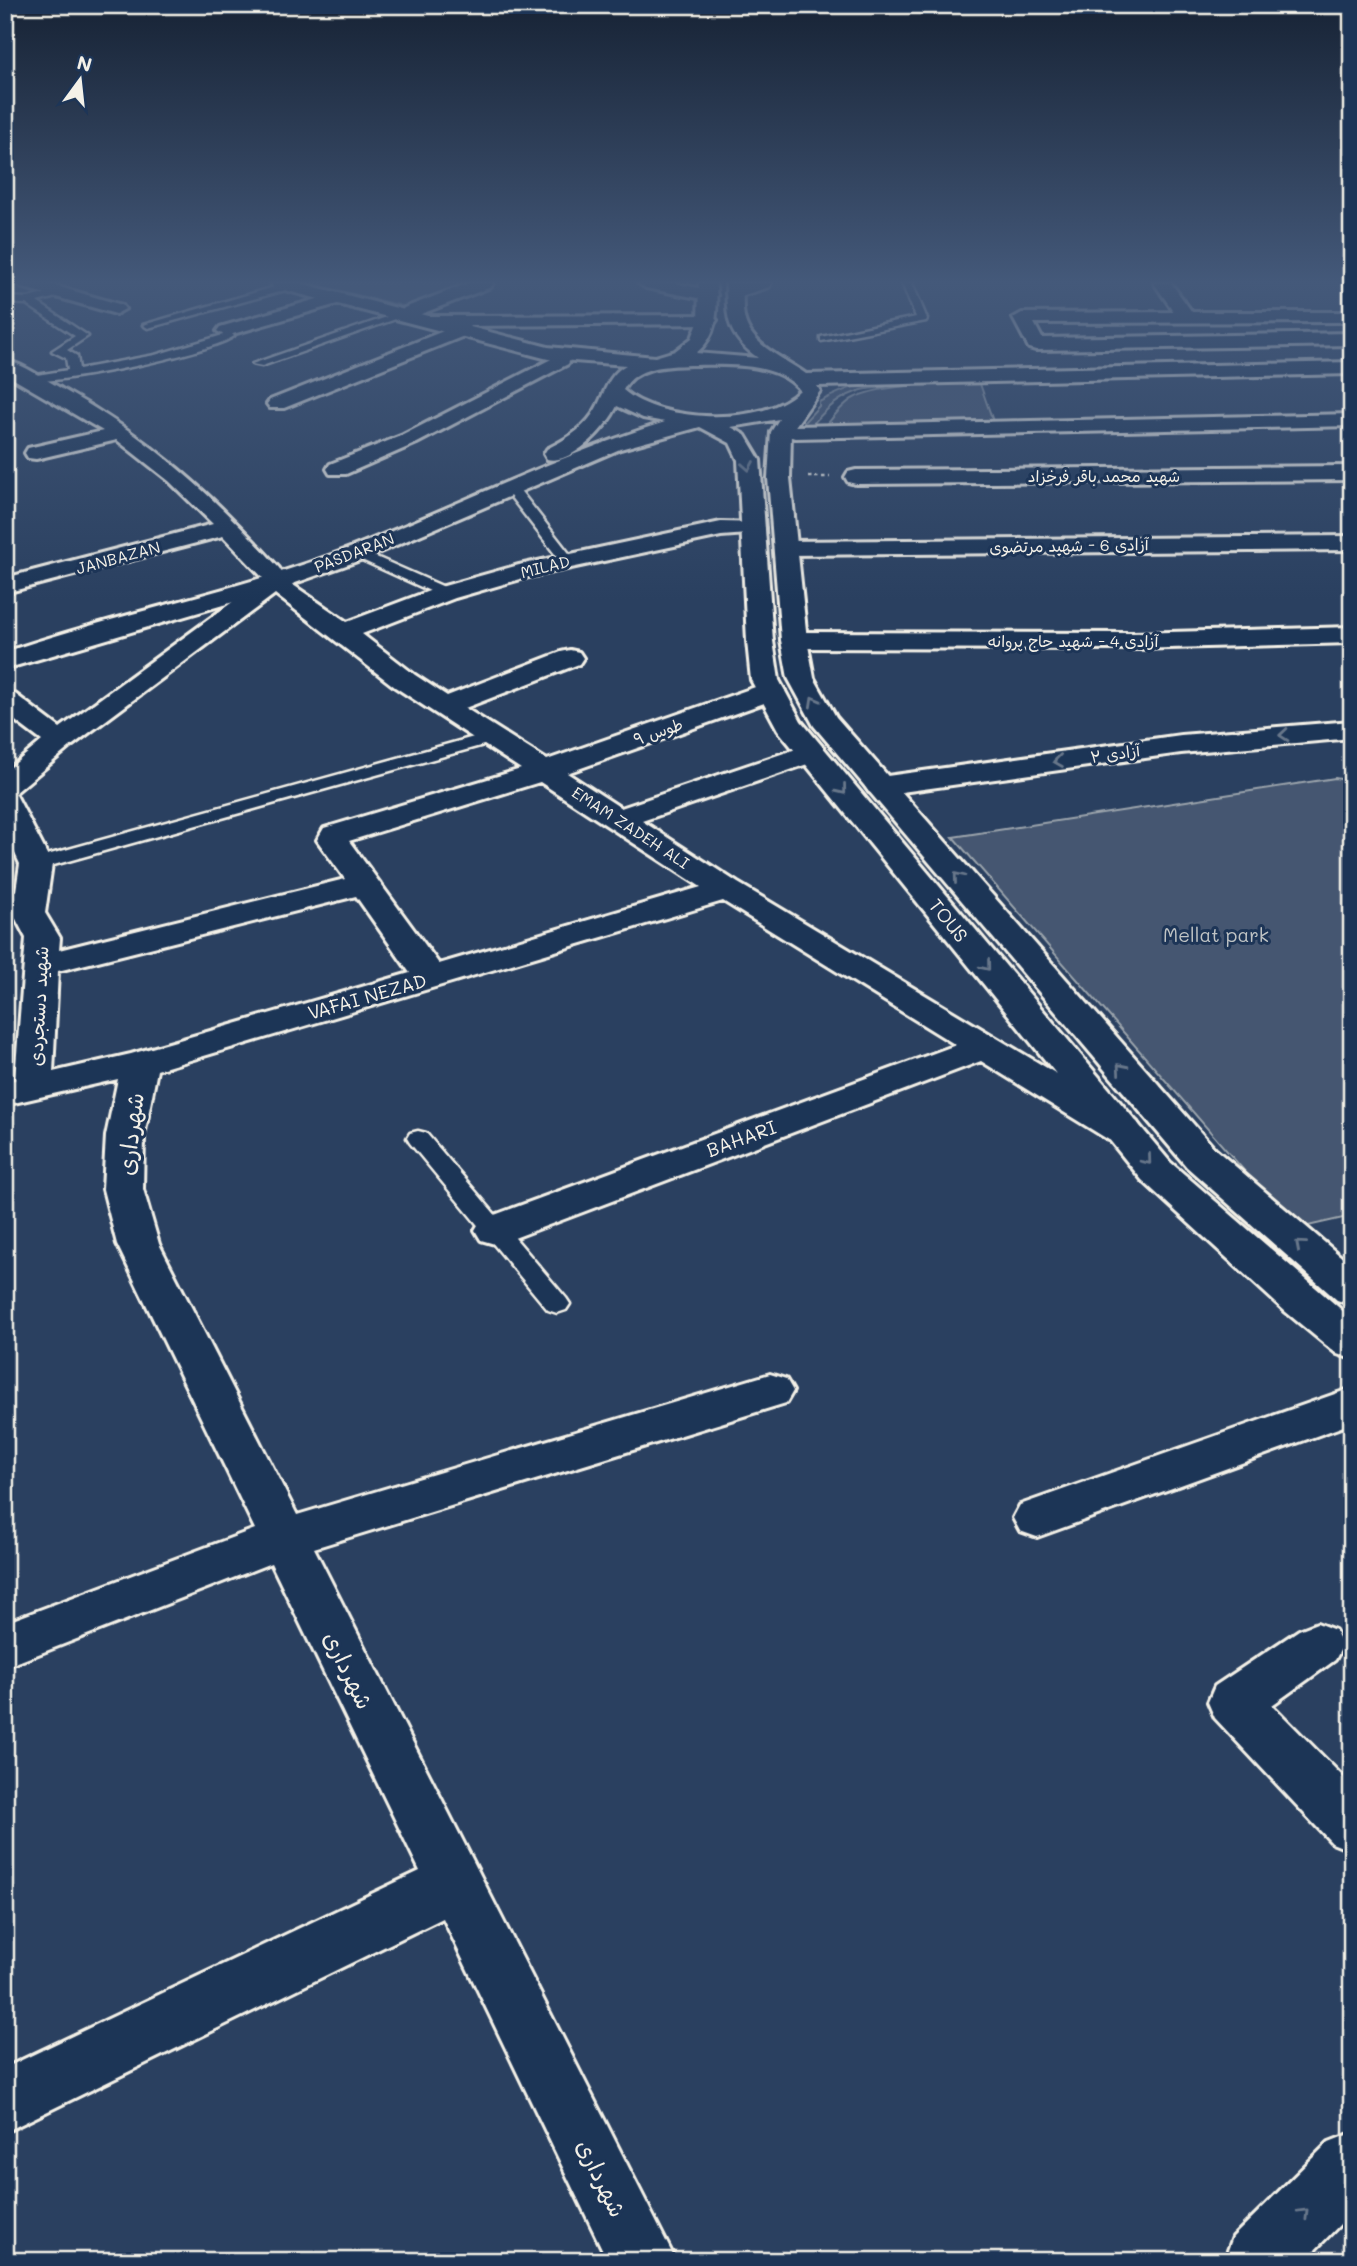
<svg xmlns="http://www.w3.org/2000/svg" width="1357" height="2266" font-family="Mali,'Playpen Sans Arabic',sans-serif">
	<rect width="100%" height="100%" fill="#2a4060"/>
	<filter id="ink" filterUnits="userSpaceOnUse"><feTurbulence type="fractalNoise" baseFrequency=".0143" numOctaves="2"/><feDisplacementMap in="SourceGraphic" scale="14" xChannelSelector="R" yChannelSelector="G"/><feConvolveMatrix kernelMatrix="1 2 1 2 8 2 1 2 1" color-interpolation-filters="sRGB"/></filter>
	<g filter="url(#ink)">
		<path fill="#445771" stroke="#9ca4ac" stroke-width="2" d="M 308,283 L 473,283 L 407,307 Z
			M 979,381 L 994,424 L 823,429 C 832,419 842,404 854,398 C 880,384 947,384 979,381 Z
			M 895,382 C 886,390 873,387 862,390 C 840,396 826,409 811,426 L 806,428 L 804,422 L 819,406 L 819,402 C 850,386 861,383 895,382 Z
			M 1335,778 L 1352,781 L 1352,1216 L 1295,1229 L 953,837 Z"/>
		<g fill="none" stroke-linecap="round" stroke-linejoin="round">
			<defs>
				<path id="service" d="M 288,283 L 293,284 L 293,288 L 148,328 L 143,325 Z
					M 902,283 L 912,283 L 927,319 L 926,321 L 821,341 L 821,337 L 916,317 Z
					M 60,290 L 65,293 L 64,295 L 37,302 L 88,336 L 67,350 L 77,356 L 79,369 L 155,355 L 223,335 L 221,331 L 226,328 L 234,336 C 212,353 53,386 24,381 L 24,377 L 68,370 L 66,358 L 52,351 L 75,336 L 26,304 L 5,303 L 5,297 L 28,298 Z
					M 401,312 L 410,314 L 262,366 L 252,364 Z
					M 510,483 L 515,484 L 572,557 L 572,563 L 562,563 L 503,487 Z
					M 358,549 L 451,590 L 453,593 L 451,596 L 441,596 L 353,556 L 351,553 Z
					M 492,732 L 498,733 L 500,737 L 498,741 L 43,868 L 29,868 L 27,864 L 29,860 Z
					M 418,1131 L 426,1133 L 566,1298 L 570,1304 L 566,1310 L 557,1313 L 548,1310 L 410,1143 L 407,1138 L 410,1133 Z"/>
				<path id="minor" d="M 19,283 L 46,283 L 122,305 L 125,309 L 116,314 L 21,287 Z
					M 469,283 L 493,283 L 491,287 L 416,316 L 404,316 L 401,312 L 404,308 Z
					M 638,283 L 674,283 L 714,291 L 717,295 L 708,300 L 646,288 Z
					M 746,283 L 771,283 L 769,287 L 735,298 L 726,293 L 729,289 Z
					M 1154,283 L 1171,283 L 1192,312 L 1343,312 L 1352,317 L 1343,322 L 1034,323 L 1042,338 L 1352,333 L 1352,345 L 1036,350 L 1029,348 L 1013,318 L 1022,313 L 1174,312 Z
					M 338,293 L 347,298 L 344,302 L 226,336 L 217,331 L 220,327 Z
					M 708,315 L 717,320 L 714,324 L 469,326 L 472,330 L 469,334 L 284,408 L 270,408 L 267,404 L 270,400 L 456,326 L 423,325 L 420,321 L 423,317 L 429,316 Z
					M 561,354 L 568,356 L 570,360 L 568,364 L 417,443 L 346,474 L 330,474 L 327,469 L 330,464 L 403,435 Z
					M 5,360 C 25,365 44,379 62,389 C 149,437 213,495 279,568 L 282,573 L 280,576 L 347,622 L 437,588 L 519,565 L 721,522 L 761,523 L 765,528 L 761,533 L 721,536 L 524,578 L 455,598 L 362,634 L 415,675 L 447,696 L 561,652 L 570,650 L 579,652 L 583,658 L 579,664 L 465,708 L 547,760 L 761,685 L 771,683 L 781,685 L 785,691 L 781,697 L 567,773 L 621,808 L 802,747 L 812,744 L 822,747 L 826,753 L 822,759 L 642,821 L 738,883 L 1137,1122 L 1142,1131 L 1137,1140 L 1123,1143 L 1109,1140 L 981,1061 L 509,1240 L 495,1244 L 481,1240 L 475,1230 L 481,1220 L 956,1045 L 723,901 L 157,1070 L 144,1136 L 143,1189 L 159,1244 L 297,1515 L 770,1374 L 786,1379 L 793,1391 L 786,1403 L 314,1548 L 676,2261 L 608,2261 L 443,1918 L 5,2132 L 5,2068 L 420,1871 L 271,1563 L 5,1667 L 5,1623 L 255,1529 L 117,1244 L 103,1189 L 106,1136 L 118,1079 L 5,1105 L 5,1082 L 15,1080 L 26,938 L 16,919 L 5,912 L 5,888 L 16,891 L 20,864 L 5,832 L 5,772 L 42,741 L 5,713 L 5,692 L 15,694 L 60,728 L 264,579 L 223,536 L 5,593 L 5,578 L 213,524 L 169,481 L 117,440 L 36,459 L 28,458 L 25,453 L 28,448 L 103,431 L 5,374 ZM 275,594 L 395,687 L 521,769 L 324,828 L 317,840 L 345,879 L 59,950 L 60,938 L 45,913 L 52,864 L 15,793 L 70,747 ZM 540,782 L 701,887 L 439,964 L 349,841 ZM 356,896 L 410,973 L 131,1054 L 53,1072 L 58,971 Z
					M 1352,414 L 1352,426 L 795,438 L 788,436 L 785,432 L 788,428 L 795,426 Z
					M 1352,466 L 1352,480 L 856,484 L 848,482 L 845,477 L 848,472 L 856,470 Z
					M 1352,536 L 1352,550 L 786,555 L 778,553 L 774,548 L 778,543 L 786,541 Z
					M 1352,627 L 1352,643 L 1133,649 L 794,648 L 785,646 L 781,640 L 785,634 L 794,632 L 1133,633 Z
					M 1352,721 L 1352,738 L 1181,753 L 880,795 L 869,792 L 865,786 L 869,780 L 880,777 L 1181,735 Z
					M 1352,1388 L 1352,1423 L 1037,1537 L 1020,1531 L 1013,1518 L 1020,1505 Z
					M 1317,1623 L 1335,1630 L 1343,1645 L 1335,1660 L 1272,1705 L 1352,1786 L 1352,1851 L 1332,1843 L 1215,1718 L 1208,1702 L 1215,1686 L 1299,1630 Z"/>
				<path id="tertiary" d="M 271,283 L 300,283 L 548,347 L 655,357 L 675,351 L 692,338 L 698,322 L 699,283 L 716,283 C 717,310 719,335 696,353 L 758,358 C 727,335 727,320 726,283 L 743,283 C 743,298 741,315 748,328 C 759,349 788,361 806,374 L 1352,362 L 1352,374 L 817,386 L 820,391 L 791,432 L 790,478 L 807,640 L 814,678 L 836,717 L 1215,1149 L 1352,1266 L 1352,1305 L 1337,1300 L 1187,1167 L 814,726 L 788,678 L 781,640 L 768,478 L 771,432 L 779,419 L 731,427 L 745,435 L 760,460 L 773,641 L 779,680 L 801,721 L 1170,1162 L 1352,1319 L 1352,1359 L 1337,1354 L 1286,1312 L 1142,1180 L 778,730 L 751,680 L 747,641 L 738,460 L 730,443 L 700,427 L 620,449 L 366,558 L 284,587 L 5,669 L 5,652 C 119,613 238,591 350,548 C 455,507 556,456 665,422 L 643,418 L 617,406 C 607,427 573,465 547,459 L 544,454 L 547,449 C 564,440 581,431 592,415 C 605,397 605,377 626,365 L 548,359 L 273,287 ZM 690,365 C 724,365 777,361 800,390 C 765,427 660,423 623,390 C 636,366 665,366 690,365 Z
					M 1352,2133 L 1352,2212 L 1304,2261 L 1224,2261 L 1233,2237 L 1329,2142 Z"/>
			</defs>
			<use href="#service" stroke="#f4f1e8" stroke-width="5"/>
			<use href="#minor" stroke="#f4f1e8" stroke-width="6"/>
			<use href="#tertiary" stroke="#f4f1e8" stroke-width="6"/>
			<path stroke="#f4f1e8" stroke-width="2.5" stroke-dasharray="3.5 3.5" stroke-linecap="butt" d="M 808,477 L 830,477"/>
			<use href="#service" fill="#1d3557" fill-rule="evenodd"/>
			<use href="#minor" fill="#1d3557" fill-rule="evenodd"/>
			<use href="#tertiary" fill="#1d3557" fill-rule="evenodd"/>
		</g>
		<defs><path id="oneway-chevron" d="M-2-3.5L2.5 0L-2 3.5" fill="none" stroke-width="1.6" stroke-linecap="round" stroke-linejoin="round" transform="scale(1.75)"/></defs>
		<g stroke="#68778a">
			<use href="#oneway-chevron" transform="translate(748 466) rotate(80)"/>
			<use href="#oneway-chevron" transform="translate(814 701) rotate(-119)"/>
			<use href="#oneway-chevron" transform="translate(1284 735) rotate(175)"/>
			<use href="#oneway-chevron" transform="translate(1058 761) rotate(172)"/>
			<use href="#oneway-chevron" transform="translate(842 790) rotate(51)"/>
			<use href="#oneway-chevron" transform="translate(958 877) rotate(-130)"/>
			<use href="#oneway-chevron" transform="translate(986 966) rotate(51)"/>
			<use href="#oneway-chevron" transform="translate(1121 1068) rotate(-131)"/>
			<use href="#oneway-chevron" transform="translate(1147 1160) rotate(50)"/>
			<use href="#oneway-chevron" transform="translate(1300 1245) rotate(-139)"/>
			<use href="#oneway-chevron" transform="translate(1304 2213) rotate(-45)"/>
		</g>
	</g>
	<linearGradient id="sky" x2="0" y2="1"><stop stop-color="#172335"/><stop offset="0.47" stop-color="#44597a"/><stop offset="1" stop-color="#44597a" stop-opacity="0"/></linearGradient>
	<rect width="1357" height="600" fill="url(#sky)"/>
	<g text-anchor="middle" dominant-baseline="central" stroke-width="6" stroke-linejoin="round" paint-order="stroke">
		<g font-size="16" fill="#f4f1e8" stroke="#1d3557">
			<text x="1104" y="475">شهید محمد باقر فرخزاد</text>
			<text transform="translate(1069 545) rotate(-1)">آزادی 6 - شهید مرتضوی</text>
			<text transform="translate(354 552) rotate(-21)">PASDARAN</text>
			<text transform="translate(118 557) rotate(-15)">JANBAZAN</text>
			<text transform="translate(545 566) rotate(-14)">MILAD</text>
			<text x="1073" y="640">آزادی 4 - شهید حاج پروانه</text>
			<text transform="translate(658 731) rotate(-19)">طوس ۹</text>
			<text transform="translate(1115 753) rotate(-8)">آزادی ۲</text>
			<text transform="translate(631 827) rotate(33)">EMAM ZADEH ALI</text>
		</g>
		<g font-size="19" fill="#f4f1e8" stroke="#1d3557">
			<text transform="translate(949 920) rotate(51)">TOUS</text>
			<text transform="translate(367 996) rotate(-16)">VAFAI NEZAD</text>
			<text transform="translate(38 1006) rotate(-87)">شهید دستجردی</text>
			<text transform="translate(741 1138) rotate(-20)">BAHARI</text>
		</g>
		<g font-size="19" fill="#bfc3c4" stroke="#1d3557">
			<text x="1216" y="934">Mellat park</text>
		</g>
		<g font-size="23" fill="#f4f1e8" stroke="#1d3557">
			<text transform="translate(130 1134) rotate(-83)">شهرداری</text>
			<text transform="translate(349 1670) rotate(64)">شهرداری</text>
			<text transform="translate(602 2178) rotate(64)">شهرداری</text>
		</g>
	</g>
	<rect width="1357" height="2266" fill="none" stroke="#1d3557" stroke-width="28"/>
	<rect x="14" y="14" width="1329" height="2238" fill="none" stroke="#f4f1e8" stroke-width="2.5" filter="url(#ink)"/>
	<g transform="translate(80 80) rotate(15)" stroke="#1d3557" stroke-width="5" paint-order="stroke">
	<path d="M0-5L12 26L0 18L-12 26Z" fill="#f4f1e8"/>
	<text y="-10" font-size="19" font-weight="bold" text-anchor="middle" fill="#f4f1e8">N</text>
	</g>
</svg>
